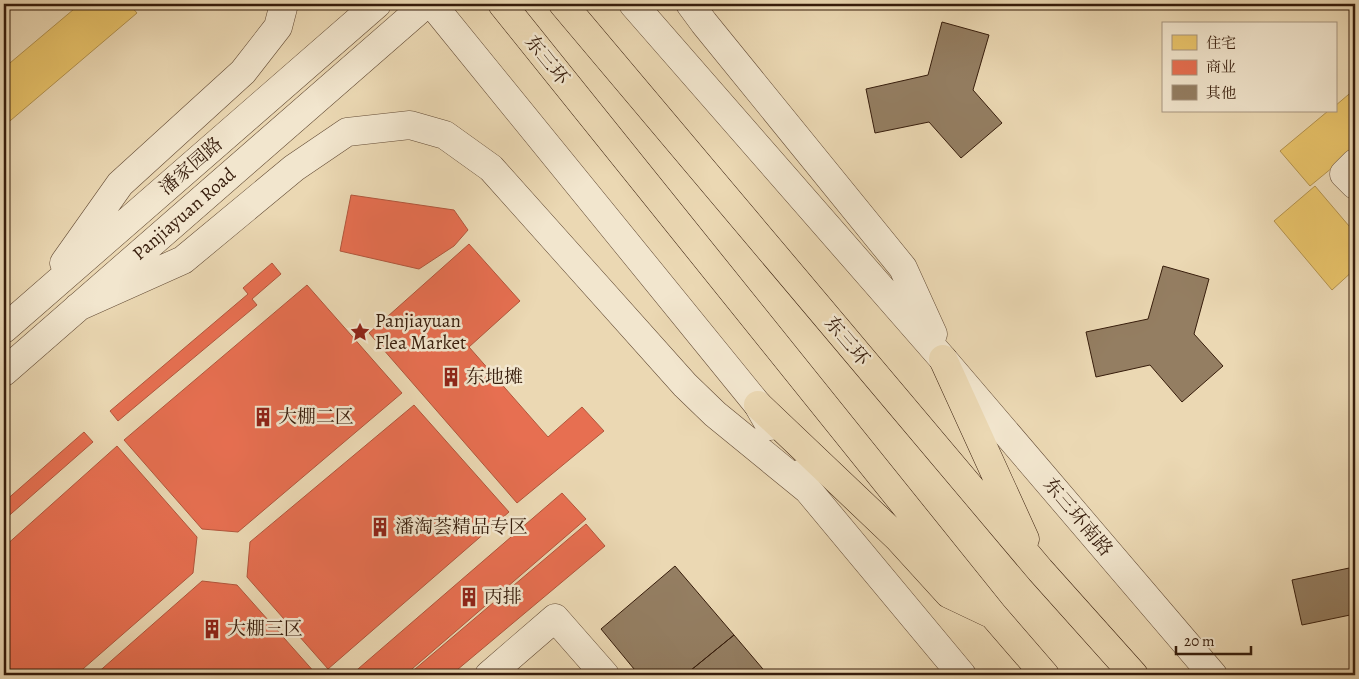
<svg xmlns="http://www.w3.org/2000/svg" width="1359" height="679" font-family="Alegreya,'Noto Serif SC',serif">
	<rect width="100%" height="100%" fill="#ebd8b3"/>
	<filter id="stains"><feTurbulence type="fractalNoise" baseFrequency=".004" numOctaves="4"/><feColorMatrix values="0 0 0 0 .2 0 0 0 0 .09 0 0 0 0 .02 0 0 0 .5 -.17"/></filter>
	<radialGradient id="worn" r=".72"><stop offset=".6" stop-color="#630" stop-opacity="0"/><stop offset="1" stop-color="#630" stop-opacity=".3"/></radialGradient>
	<path fill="#e9c46a" stroke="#b3924e" d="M 80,4 L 129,4 L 137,13 L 4,126 L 4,68 Z
		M 1355,89 L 1355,149 L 1310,186 L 1280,151 L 1328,111 L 1335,111 L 1335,106 Z
		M 1315,186 L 1355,233 L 1355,269 L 1332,290 L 1274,221 Z"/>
	<path fill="#e76f51" stroke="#b2563c" d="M 351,195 L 454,210 L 468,230 L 454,246 L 419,269 L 340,251 Z
		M 469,244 L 520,301 L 469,347 L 548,437 L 582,407 L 604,431 L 517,503 L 369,333 Z
		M 272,263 L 281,274 L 252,299 L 257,305 L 118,421 L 110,411 L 248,294 L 243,288 Z
		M 307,285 L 402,393 L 238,532 L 202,529 L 124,440 Z
		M 414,405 L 509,512 L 328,669 L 247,577 L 250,542 Z
		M 84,432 L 93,442 L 4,520 L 4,502 Z
		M 117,446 L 197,537 L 193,573 L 76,675 L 4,675 L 4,547 Z
		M 562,493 L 586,519 L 405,675 L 351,675 Z
		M 586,524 L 605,546 L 451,675 L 408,675 Z
		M 202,581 L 237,585 L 316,674 L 95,675 Z"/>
	<path fill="#947e62" stroke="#361c0b" d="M 942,22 L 989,35 L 973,90 L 1002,123 L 961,158 L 929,122 L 875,133 L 866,89 L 928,75 Z
		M 1163,266 L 1209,279 L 1194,334 L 1223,366 L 1182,402 L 1150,365 L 1096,377 L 1086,332 L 1148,319 Z
		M 1355,563 L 1355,614 L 1302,625 L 1292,580 L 1354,567 Z
		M 675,566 L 734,635 L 685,675 L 639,675 L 601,629 Z
		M 734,635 L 768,675 L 685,675 Z"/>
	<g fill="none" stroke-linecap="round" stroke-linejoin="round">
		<defs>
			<path id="minor" d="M 432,4 L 758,405 L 770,426
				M 633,4 L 943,359 L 1213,675
				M 690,4 L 704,23 L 903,268 L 933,334
				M 1355,163 L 1344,174 L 1355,185
				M 64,263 L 120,184 L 243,72 L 278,27 L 284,4
				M 78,307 L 183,260 L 294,168 L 347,132 L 410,125 L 445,135 L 491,168 L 685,385 L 715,414 L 808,490
				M 4,329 L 377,4
				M 4,372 L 426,4
				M 799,474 L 808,490 L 962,675
				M 489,675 L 555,618 L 605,675"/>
			<path id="highway" d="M 502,4 L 994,616 L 1045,675
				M 563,4 L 1040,570 L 1134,675
				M 943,359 L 1025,539
				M 758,405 L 898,538 L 949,594 L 989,613"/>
		</defs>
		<use href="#minor" stroke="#634b35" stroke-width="29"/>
		<use href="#highway" stroke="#361c0b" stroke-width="29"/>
		<use href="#minor" stroke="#f2e6ce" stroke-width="28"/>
		<use href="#highway" stroke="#ebd8b3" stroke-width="28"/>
	</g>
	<defs>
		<symbol id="sight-bare" viewBox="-9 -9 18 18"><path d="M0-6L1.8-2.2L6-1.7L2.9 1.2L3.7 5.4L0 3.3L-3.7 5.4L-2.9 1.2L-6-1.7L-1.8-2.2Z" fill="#8f2418" stroke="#f2e6ce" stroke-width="2.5" paint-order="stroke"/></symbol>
		<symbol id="building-bare" viewBox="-9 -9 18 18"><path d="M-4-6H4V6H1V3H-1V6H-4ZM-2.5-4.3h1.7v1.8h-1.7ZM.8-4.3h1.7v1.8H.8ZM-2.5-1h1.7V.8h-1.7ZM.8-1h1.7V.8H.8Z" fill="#8f2418" stroke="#f2e6ce" stroke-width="2.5" paint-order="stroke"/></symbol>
	</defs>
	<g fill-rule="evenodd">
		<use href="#sight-bare" x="346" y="318" width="28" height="28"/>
		<use href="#building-bare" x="437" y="363" width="28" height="28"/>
		<use href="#building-bare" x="249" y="403" width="28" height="28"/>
		<use href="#building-bare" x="366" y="513" width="28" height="28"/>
		<use href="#building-bare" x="455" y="583" width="28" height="28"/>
		<use href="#building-bare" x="198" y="615" width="28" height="28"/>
	</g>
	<g text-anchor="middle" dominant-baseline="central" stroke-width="5" stroke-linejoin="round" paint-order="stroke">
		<g font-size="19" fill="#361c0b" stroke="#f2e6ce">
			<text transform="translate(547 60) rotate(51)">东三环</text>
			<text transform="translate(191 166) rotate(-41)">潘家园路</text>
			<text transform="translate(184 214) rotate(-41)">Panjiayuan Road</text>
			<text transform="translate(847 341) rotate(50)">东三环</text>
			<text transform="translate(1078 517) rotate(50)">东三环南路</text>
		</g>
		<g font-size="19" fill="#361c0b" stroke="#f2e6ce" text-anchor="start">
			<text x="375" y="321">Panjiayuan<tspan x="375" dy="22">Flea Market</tspan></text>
			<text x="466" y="377">东地摊</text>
			<text x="278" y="417">大棚二区</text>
			<text x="395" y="527">潘淘荟精品专区</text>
			<text x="484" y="597">丙排</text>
			<text x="227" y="629">大棚三区</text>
		</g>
	</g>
	<rect width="1359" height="679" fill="none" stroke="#ebd8b3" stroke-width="20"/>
	<rect x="5" y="5" width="1349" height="669" fill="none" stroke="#361c0b" stroke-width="2.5"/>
	<rect x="10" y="10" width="1339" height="659" fill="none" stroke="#361c0b"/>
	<rect x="1162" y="22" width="175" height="90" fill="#f2e6ce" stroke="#a79580"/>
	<rect x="1172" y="35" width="25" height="15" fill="#e9c46a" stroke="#a79580"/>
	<text x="1206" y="48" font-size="15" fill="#361c0b">住宅</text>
	<rect x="1172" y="60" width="25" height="15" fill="#e76f51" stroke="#a79580"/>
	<text x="1206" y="72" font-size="15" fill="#361c0b">商业</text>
	<rect x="1172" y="85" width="25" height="15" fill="#947e62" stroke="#a79580"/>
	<text x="1206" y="98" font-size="15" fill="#361c0b">其他</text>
	<path d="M1176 646v8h75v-8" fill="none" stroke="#361c0b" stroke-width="2.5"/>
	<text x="1184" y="646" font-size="15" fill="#361c0b" stroke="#f2e6ce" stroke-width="4" paint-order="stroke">20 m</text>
	<rect width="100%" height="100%" filter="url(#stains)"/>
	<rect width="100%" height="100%" fill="url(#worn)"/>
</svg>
